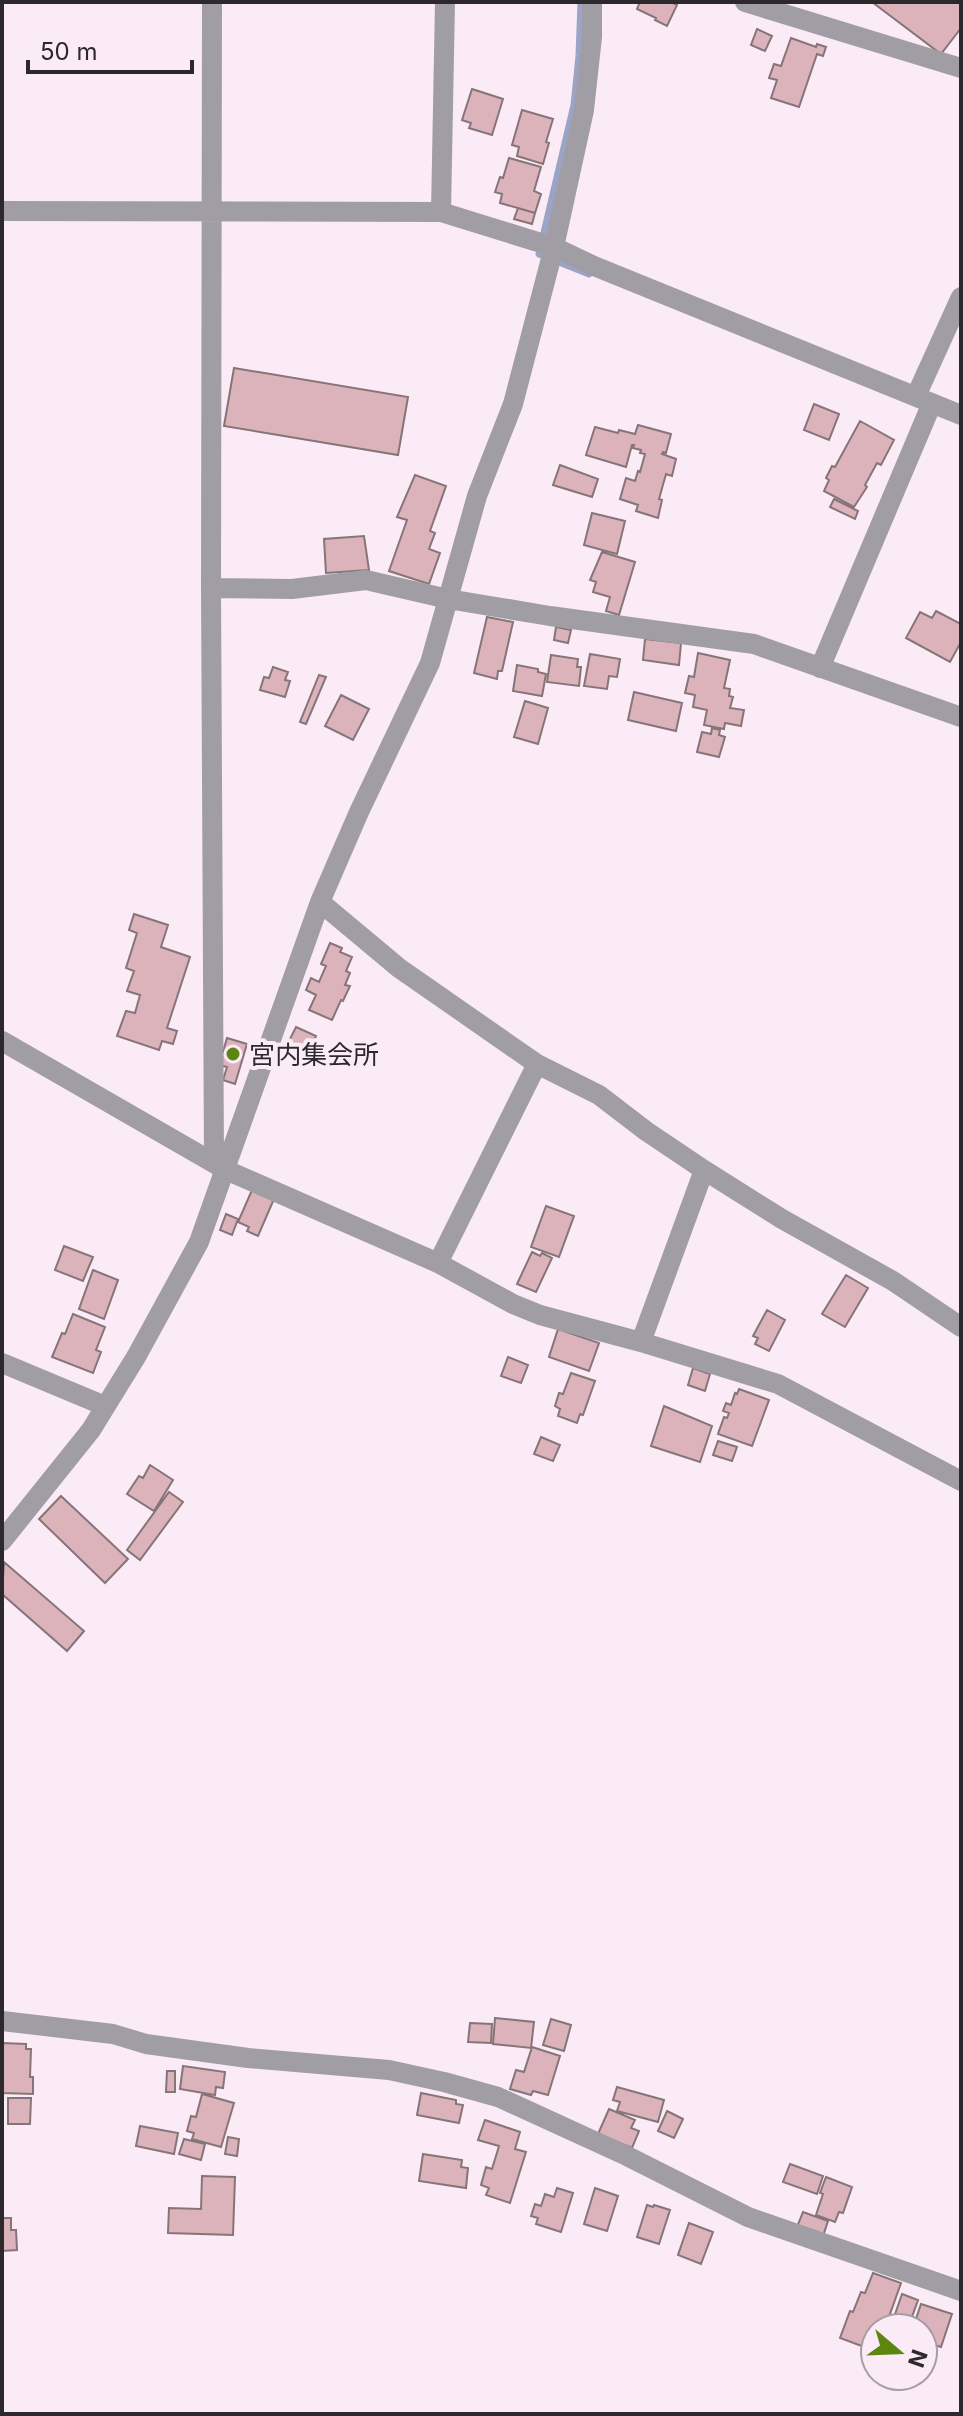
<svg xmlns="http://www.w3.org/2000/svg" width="963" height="2416" font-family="Inter,'Noto Sans JP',sans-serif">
	<rect width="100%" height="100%" fill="#faebf6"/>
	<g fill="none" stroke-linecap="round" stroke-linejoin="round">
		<path stroke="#9ba4c5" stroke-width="7" d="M 581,2 L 579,56 L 574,105 L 539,254 L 589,274"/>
	</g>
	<path fill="#ddb3bb" stroke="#867578" stroke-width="2" d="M 638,2 L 671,2 L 677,5 L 667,26 L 655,20 L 656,18 L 637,9 L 639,4 Z
		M 872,2 L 961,2 L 961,28 L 941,54 Z
		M 757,29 L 772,36 L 765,51 L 751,45 Z
		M 791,38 L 816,47 L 817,44 L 826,47 L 823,56 L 817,54 L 799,107 L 771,98 L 777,80 L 769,78 L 774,64 L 781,66 Z
		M 472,89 L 503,99 L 492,135 L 469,128 L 471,123 L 462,120 Z
		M 522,110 L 553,119 L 546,142 L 549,143 L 543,164 L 517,156 L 519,147 L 512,145 Z
		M 509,158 L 541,167 L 534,191 L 541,194 L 535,213 L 500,203 L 502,194 L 495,192 L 500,177 L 503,178 Z
		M 518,208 L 535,213 L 532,224 L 514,219 Z
		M 234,368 L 408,397 L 398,455 L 224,426 Z
		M 814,404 L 839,414 L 829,440 L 804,430 Z
		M 860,421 L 894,440 L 881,465 L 877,463 L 865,485 L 867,487 L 854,507 L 824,491 L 829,480 L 826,478 L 832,466 L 835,467 Z
		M 638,425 L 671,434 L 666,453 L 663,452 L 662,454 L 676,459 L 672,476 L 666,474 L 659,499 L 662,500 L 658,518 L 636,511 L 638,505 L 620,499 L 626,478 L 635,481 L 638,471 L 640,472 L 645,454 L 640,453 L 641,450 L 633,448 L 634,445 L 632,445 L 626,467 L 586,455 L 595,427 L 618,433 L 619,430 L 635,434 Z
		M 560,465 L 598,479 L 592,497 L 553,485 Z
		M 415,475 L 446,486 L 430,531 L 435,533 L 429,549 L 440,553 L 429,584 L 389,571 L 407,520 L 397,517 Z
		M 834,499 L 858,511 L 855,519 L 830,507 Z
		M 592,513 L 625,521 L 617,554 L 584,545 Z
		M 364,536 L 369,570 L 326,573 L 324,539 Z
		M 602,552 L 635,562 L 619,615 L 606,611 L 610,597 L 593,592 L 596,582 L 590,580 Z
		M 936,611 L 961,624 L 961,642 L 950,662 L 906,638 L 920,612 L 932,618 Z
		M 487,617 L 513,622 L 502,671 L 498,671 L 497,679 L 474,673 Z
		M 556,627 L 571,630 L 568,643 L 554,640 Z
		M 645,639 L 681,643 L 679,665 L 643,660 Z
		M 698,653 L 730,660 L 724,688 L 730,689 L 729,696 L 733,697 L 730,708 L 744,710 L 741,726 L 725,723 L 724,729 L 704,725 L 707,710 L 693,707 L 695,695 L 685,693 L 689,676 L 694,677 Z
		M 590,654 L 620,659 L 617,677 L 609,676 L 607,689 L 584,686 Z
		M 551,655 L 578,659 L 577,667 L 581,667 L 579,686 L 547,682 Z
		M 517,665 L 538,669 L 538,672 L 546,674 L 542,696 L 513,691 Z
		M 273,667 L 288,672 L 285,680 L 290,681 L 285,697 L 260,690 L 264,677 L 269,678 Z
		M 319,675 L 326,677 L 306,724 L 300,722 Z
		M 634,692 L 682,703 L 676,731 L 628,720 Z
		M 341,695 L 369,709 L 353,740 L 325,726 Z
		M 525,701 L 548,708 L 538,744 L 514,737 Z
		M 712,728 L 720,730 L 719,735 L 725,737 L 719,757 L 697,752 L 702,732 L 711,734 Z
		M 134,914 L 168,925 L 161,947 L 190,957 L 167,1028 L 177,1031 L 173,1044 L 162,1041 L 159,1050 L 117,1036 L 126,1011 L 135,1013 L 140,995 L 127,991 L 134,971 L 126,968 L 137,933 L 129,930 Z
		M 330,943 L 342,948 L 340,952 L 352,957 L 346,971 L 350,973 L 345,985 L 350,986 L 343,1001 L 341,1000 L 332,1020 L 309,1010 L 316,995 L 306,990 L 311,978 L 319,982 L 326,966 L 321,964 Z
		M 296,1027 L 316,1036 L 309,1052 L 288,1043 Z
		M 227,1038 L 247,1044 L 235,1084 L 223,1080 L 227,1067 L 219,1065 Z
		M 252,1190 L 274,1199 L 258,1236 L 247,1231 L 249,1227 L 238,1222 Z
		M 546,1206 L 574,1216 L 559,1257 L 531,1247 Z
		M 226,1214 L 238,1219 L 232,1235 L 220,1230 Z
		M 64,1246 L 93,1257 L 83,1281 L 55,1270 Z
		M 532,1252 L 540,1256 L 542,1253 L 552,1258 L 536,1292 L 517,1284 Z
		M 93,1270 L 118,1280 L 104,1319 L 79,1309 Z
		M 846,1275 L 868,1288 L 845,1327 L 822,1314 Z
		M 767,1310 L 785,1320 L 769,1351 L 755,1344 L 758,1338 L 753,1336 Z
		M 73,1314 L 105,1327 L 96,1350 L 101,1352 L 93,1373 L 52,1357 L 62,1333 L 65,1334 Z
		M 558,1329 L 599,1343 L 589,1371 L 549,1357 Z
		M 508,1357 L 528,1365 L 521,1383 L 501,1376 Z
		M 693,1368 L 710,1374 L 705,1391 L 688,1385 Z
		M 571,1373 L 595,1381 L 583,1415 L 580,1414 L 577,1423 L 558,1416 L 560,1409 L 555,1406 L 559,1393 L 563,1394 Z
		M 739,1389 L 769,1400 L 752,1446 L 718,1434 L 724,1417 L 727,1418 L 729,1413 L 723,1411 L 726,1403 L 731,1405 L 735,1393 L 737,1394 Z
		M 664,1406 L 712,1426 L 700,1462 L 651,1446 Z
		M 541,1437 L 560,1445 L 553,1461 L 534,1454 Z
		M 718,1441 L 737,1447 L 732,1461 L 713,1455 Z
		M 150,1465 L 173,1480 L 154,1511 L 127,1494 L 139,1476 L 143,1478 Z
		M 169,1492 L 183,1502 L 140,1560 L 127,1550 Z
		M 61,1496 L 128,1559 L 105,1583 L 39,1519 Z
		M 4,1562 L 84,1631 L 67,1651 L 2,1594 Z
		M 495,2018 L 534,2022 L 531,2048 L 493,2044 Z
		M 551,2019 L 571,2025 L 564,2051 L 543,2045 Z
		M 470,2023 L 492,2024 L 491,2043 L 468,2042 Z
		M 2,2043 L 26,2044 L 26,2049 L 31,2049 L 30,2077 L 33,2077 L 33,2094 L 2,2093 Z
		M 532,2047 L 560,2056 L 548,2095 L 533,2091 L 531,2095 L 510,2089 L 516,2070 L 524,2072 Z
		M 183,2066 L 225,2072 L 223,2088 L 216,2087 L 215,2095 L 180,2089 Z
		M 167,2071 L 175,2071 L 175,2092 L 166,2092 Z
		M 617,2087 L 664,2100 L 658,2122 L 617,2111 L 620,2102 L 613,2100 Z
		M 421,2093 L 456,2100 L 456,2104 L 463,2105 L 459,2123 L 417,2115 Z
		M 202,2094 L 234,2103 L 221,2147 L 192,2139 L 194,2133 L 187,2131 L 191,2116 L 196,2117 Z
		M 8,2098 L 31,2098 L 30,2124 L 8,2124 Z
		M 609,2109 L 635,2120 L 631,2128 L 639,2131 L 632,2148 L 598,2134 Z
		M 667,2111 L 683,2119 L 674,2138 L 658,2131 Z
		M 485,2120 L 520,2132 L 515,2149 L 526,2152 L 510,2203 L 486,2195 L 489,2188 L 481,2185 L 486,2167 L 492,2169 L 499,2146 L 478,2140 Z
		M 140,2126 L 178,2133 L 174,2154 L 136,2146 Z
		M 228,2137 L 239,2139 L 237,2156 L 225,2154 Z
		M 184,2139 L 205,2144 L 201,2160 L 179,2154 Z
		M 423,2154 L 462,2160 L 461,2167 L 468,2168 L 466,2188 L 419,2181 Z
		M 790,2164 L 823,2176 L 817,2194 L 783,2182 Z
		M 202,2176 L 235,2177 L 233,2235 L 168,2233 L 169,2208 L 201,2209 Z
		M 826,2177 L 852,2187 L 843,2213 L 839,2212 L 835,2222 L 816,2215 L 823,2194 L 820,2193 Z
		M 557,2188 L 573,2193 L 561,2232 L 536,2224 L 538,2218 L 531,2216 L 535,2204 L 541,2206 L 545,2194 L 554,2197 Z
		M 595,2188 L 618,2196 L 607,2231 L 584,2224 Z
		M 647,2205 L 653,2207 L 654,2205 L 670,2210 L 659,2244 L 637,2237 Z
		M 803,2212 L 828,2221 L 823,2236 L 797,2227 Z
		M 2,2218 L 11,2218 L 11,2230 L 16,2230 L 17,2250 L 2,2251 Z
		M 689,2223 L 713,2232 L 701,2264 L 678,2255 Z
		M 873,2273 L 901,2283 L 885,2328 L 875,2328 L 875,2351 L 840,2338 L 850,2311 L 853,2312 L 861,2292 L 865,2293 Z
		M 902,2294 L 918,2300 L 908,2328 L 892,2323 Z
		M 921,2304 L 952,2314 L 941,2347 L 923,2342 L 923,2328 L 913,2328 Z"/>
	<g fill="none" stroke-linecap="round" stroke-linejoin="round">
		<path stroke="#a09ea4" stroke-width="20" d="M 212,2 L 211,588 L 214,1161
			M 745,2 L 961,68
			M 2,211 L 441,212 L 554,247 L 594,266 L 961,415
			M 441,212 L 445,2
			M 916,396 L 961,297
			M 211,588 L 292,589 L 366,580 L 448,599 L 550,616 L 754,644 L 961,717
			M 820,668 L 932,403
			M 320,902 L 399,968 L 537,1064 L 599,1095 L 646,1131 L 704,1170 L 782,1219 L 893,1281 L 961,1327
			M 2,1041 L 226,1170 L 438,1263 L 513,1304 L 540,1315 L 641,1342 L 778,1384 L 961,1481
			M 438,1263 L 537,1064
			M 641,1342 L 704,1170
			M 2,1363 L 105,1406
			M 2,1541 L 91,1430 L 136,1357 L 199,1242 L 320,902 L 359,812 L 430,663 L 477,496 L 513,404 L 554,247 L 584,110 L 592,37 L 592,2
			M 2,2021 L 113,2034 L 146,2044 L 248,2058 L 389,2070 L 444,2082 L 498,2097 L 627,2156 L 748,2217 L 961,2291"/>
	</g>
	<circle fill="#5c8611" stroke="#faebf6" stroke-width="3" cx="233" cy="1054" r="8"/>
	<g text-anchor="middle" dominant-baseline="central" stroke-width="8" stroke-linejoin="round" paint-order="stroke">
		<g font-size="26" fill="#2d282c" stroke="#faebf6" text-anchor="start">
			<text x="249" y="1054">宮内集会所</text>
		</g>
	</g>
	<rect width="963" height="2416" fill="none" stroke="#2d282c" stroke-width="8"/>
	<g transform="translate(899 2352) rotate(109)"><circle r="38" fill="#faebf6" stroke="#a89da5" stroke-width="2"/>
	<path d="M0-6L14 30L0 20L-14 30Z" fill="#5c8611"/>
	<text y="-12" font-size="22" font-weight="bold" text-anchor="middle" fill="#2d282c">N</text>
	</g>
	<path d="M28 60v12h164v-12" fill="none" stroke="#2d282c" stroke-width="4"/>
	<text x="40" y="60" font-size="24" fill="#2d282c" stroke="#faebf6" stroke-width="6" paint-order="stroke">50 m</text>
</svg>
